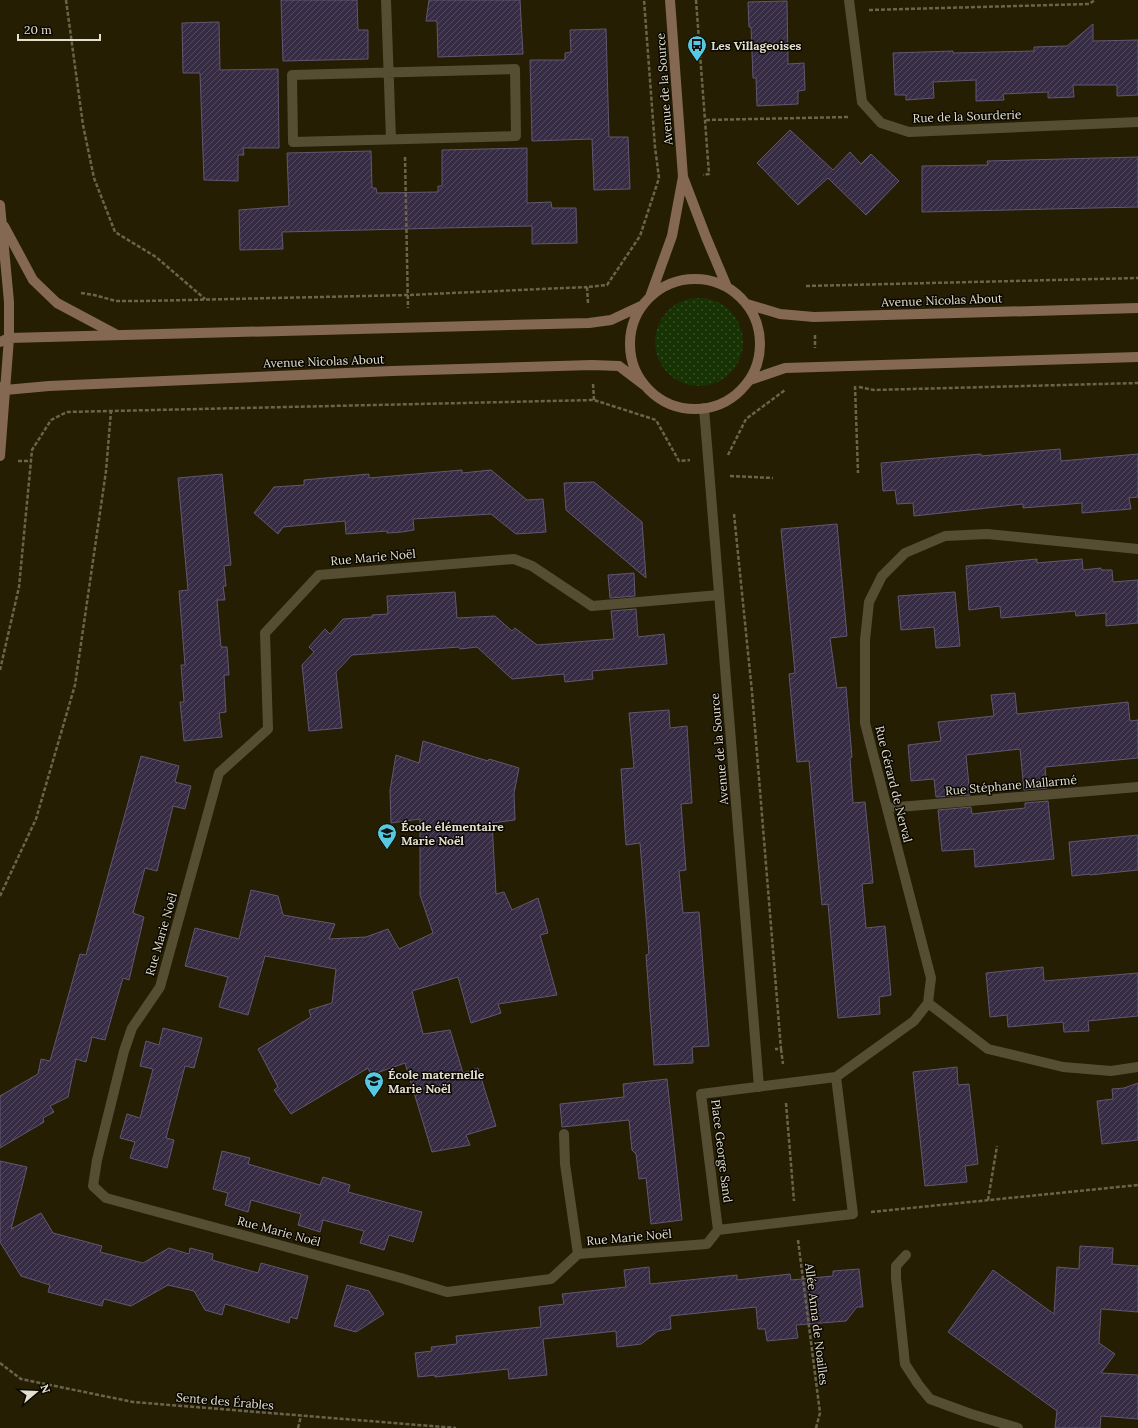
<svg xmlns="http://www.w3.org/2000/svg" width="1138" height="1428" font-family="Lora,serif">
	<defs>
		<pattern id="green-dots" width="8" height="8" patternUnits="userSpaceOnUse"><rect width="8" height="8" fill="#173303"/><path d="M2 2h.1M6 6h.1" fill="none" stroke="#395027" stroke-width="1.8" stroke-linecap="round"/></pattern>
		<pattern id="building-hatch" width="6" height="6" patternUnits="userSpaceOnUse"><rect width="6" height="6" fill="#362c44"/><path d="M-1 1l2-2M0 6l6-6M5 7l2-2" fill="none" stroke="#534a5e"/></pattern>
	</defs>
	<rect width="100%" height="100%" fill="#251e03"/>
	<path fill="url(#green-dots)" d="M655 342a44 44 0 1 1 88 0a44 44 0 1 1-88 0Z"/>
	<path fill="url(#building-hatch)" stroke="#615771" d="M 281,0 L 357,0 L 358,30 L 368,30 L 368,59 L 283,61 Z
		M 429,0 L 520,0 L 523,54 L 438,57 L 437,21 L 426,21 Z
		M 787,1 L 788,64 L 804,63 L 805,90 L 798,91 L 798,104 L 757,106 L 756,78 L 753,78 L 751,27 L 749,27 L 748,2 Z
		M 219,22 L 220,70 L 278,69 L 279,148 L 243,148 L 244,155 L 238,155 L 238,181 L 204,180 L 200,73 L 183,73 L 182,23 Z
		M 1093,24 L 1093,41 L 1138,40 L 1138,95 L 1117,96 L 1117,85 L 1073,85 L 1074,97 L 1048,98 L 1048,92 L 1003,94 L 1004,100 L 976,101 L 976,80 L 933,82 L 934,98 L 906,100 L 906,95 L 895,95 L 893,53 L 953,51 L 953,53 L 1034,51 L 1034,47 L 1067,46 Z
		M 606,29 L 609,137 L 628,137 L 630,189 L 594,190 L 592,139 L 532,141 L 530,60 L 565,60 L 565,53 L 571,52 L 570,30 Z
		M 790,130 L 833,170 L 850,152 L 861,164 L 871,154 L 899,181 L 866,215 L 828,178 L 798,205 L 757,163 Z
		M 527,148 L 527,203 L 551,202 L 552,208 L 576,208 L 577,243 L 532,244 L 532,226 L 485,227 L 282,232 L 283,249 L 240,250 L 239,210 L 289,206 L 287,153 L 371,151 L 372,188 L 376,188 L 377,193 L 438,192 L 438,186 L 442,186 L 442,150 Z
		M 1138,157 L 1138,207 L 922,212 L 922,166 L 988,165 L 987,161 Z
		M 1060,449 L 1061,461 L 1138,454 L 1138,497 L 1129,498 L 1131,509 L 1082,513 L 1082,503 L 1023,508 L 1023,504 L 914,516 L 913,503 L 897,504 L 895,490 L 883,491 L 881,463 L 981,454 L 981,456 Z
		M 462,470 L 462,473 L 491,470 L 527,500 L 543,499 L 546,532 L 516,534 L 491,514 L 413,519 L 414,530 L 402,532 L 387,533 L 387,531 L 346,534 L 345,521 L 283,527 L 278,534 L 254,513 L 274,487 L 304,485 L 304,480 L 369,474 L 369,478 Z
		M 222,474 L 231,565 L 224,566 L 226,586 L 223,586 L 225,600 L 217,600 L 221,647 L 227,647 L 229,675 L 224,675 L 226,712 L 219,713 L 222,737 L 184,741 L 180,702 L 184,702 L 181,665 L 185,665 L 179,591 L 188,590 L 178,478 Z
		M 594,482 L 642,522 L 646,578 L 566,510 L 564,483 Z
		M 837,524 L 847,636 L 830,638 L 837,688 L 846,687 L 852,757 L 850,758 L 853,803 L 865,802 L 873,883 L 862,884 L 866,928 L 885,926 L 891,995 L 879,997 L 880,1014 L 838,1018 L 828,904 L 822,905 L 809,761 L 797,762 L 789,674 L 795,673 L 781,529 Z
		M 1037,559 L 1037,563 L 1082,559 L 1083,570 L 1101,568 L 1101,570 L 1112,570 L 1113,582 L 1138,580 L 1138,623 L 1106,626 L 1106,613 L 1076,616 L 1075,611 L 1001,618 L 1000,606 L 969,610 L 966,566 Z
		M 634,573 L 635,596 L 610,598 L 608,575 Z
		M 455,592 L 457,618 L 495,616 L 512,631 L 515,628 L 537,645 L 614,639 L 611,611 L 636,609 L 638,637 L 664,634 L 667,664 L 592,671 L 593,679 L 565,682 L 564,674 L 512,679 L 477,647 L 460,649 L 459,647 L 352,655 L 336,672 L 342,728 L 309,731 L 302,665 L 314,652 L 309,647 L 325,629 L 330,634 L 343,619 L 372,617 L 372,615 L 388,614 L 387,596 Z
		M 955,592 L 960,646 L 936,648 L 934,627 L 901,630 L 898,596 Z
		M 1015,693 L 1017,714 L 1128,702 L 1130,721 L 1138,720 L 1138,758 L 1045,767 L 1047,788 L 1024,790 L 1020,749 L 966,755 L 970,795 L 936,797 L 934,779 L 911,781 L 908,745 L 941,741 L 938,722 L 994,716 L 991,695 Z
		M 669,710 L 670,728 L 687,726 L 692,803 L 681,804 L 686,870 L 679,871 L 683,913 L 699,912 L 709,1046 L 692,1047 L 693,1063 L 654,1065 L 646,955 L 649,954 L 640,843 L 626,845 L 621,769 L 634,768 L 629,713 Z
		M 423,741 L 488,761 L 489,759 L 519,768 L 514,793 L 515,820 L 492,823 L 496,894 L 504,892 L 512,910 L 538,898 L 548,933 L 540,935 L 557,995 L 498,1004 L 501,1013 L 471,1023 L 458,977 L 412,991 L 423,1034 L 450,1030 L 463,1073 L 478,1068 L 496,1126 L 466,1135 L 470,1145 L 432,1152 L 405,1063 L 371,1075 L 368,1068 L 291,1114 L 274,1090 L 278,1087 L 258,1049 L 311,1017 L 309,1010 L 332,1003 L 336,969 L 265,956 L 248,1015 L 219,1007 L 228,977 L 185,966 L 195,928 L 239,939 L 251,890 L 278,896 L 283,915 L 335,924 L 329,939 L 366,937 L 388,929 L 399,949 L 433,933 L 420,895 L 420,819 L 391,823 L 390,790 L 396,755 L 419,763 Z
		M 141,756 L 179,766 L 175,782 L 191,786 L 185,809 L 173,806 L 157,871 L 145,868 L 133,913 L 144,917 L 129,980 L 123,978 L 105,1040 L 92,1037 L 86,1062 L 76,1059 L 68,1097 L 50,1106 L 54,1112 L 43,1118 L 44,1122 L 0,1148 L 0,1096 L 38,1074 L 41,1059 L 50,1061 L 80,954 L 86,955 Z
		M 1048,801 L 1054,859 L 975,867 L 974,849 L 942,851 L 938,810 L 971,807 L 972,814 L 1025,808 L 1025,803 Z
		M 1138,835 L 1138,870 L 1090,875 L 1090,874 L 1072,876 L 1069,842 Z
		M 1043,967 L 1044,981 L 1138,973 L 1138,1016 L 1088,1021 L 1089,1031 L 1064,1032 L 1063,1022 L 1008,1027 L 1007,1015 L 990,1017 L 986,973 Z
		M 163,1028 L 202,1038 L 194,1068 L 185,1066 L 166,1138 L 174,1140 L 167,1168 L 130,1158 L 135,1142 L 120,1138 L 127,1114 L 140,1118 L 153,1069 L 140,1066 L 146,1041 L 159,1045 Z
		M 957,1067 L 958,1085 L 969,1084 L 978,1164 L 965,1166 L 967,1182 L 925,1186 L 913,1072 Z
		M 667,1079 L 682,1220 L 651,1224 L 646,1178 L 639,1179 L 636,1154 L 632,1150 L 629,1120 L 562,1127 L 560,1104 L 624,1097 L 623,1084 Z
		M 1138,1083 L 1138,1140 L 1102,1144 L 1097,1101 L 1113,1099 L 1112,1089 L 1124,1088 Z
		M 222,1151 L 250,1158 L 248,1164 L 320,1185 L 323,1177 L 350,1185 L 348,1192 L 422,1212 L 413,1242 L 389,1235 L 384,1250 L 360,1243 L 364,1231 L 323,1220 L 320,1232 L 298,1225 L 301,1214 L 251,1200 L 248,1212 L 225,1205 L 228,1193 L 213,1189 Z
		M 0,1161 L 27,1167 L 11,1229 L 41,1213 L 53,1233 L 102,1246 L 100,1252 L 143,1263 L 169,1248 L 189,1254 L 190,1248 L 213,1254 L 212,1260 L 258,1273 L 261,1263 L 308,1276 L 297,1319 L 290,1317 L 289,1323 L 225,1304 L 222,1315 L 205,1310 L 194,1291 L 168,1285 L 131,1306 L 104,1299 L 102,1306 L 48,1292 L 50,1285 L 21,1276 L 0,1242 Z
		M 1080,1246 L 1113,1248 L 1112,1264 L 1138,1266 L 1138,1312 L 1101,1309 L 1099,1343 L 1115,1354 L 1101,1373 L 1138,1375 L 1138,1419 L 1101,1416 L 1100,1428 L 1055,1428 L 1057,1411 L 948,1332 L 993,1270 L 1054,1314 L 1057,1267 L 1079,1269 Z
		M 649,1267 L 650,1284 L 737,1275 L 737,1280 L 790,1274 L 791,1280 L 833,1276 L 833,1271 L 859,1269 L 863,1307 L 857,1307 L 846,1321 L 796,1325 L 798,1338 L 767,1341 L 765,1329 L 758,1329 L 756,1307 L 670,1316 L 671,1329 L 658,1331 L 641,1344 L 617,1347 L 616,1331 L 543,1339 L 547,1375 L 509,1379 L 508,1369 L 435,1377 L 435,1375 L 418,1377 L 415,1353 L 432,1351 L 431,1347 L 457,1344 L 456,1336 L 541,1327 L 539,1307 L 564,1304 L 562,1294 L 626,1287 L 624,1270 Z
		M 347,1285 L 369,1291 L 384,1314 L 356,1332 L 334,1326 Z"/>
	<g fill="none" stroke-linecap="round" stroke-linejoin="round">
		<path stroke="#6a644d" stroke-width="2.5" stroke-dasharray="4 2" stroke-linecap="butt" d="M 66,0 L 83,125 L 94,178 L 115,232 L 156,257 L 205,299
			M 696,0 L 709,174 L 703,175
			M 869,10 L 1089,4 L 1095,0
			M 706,120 L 849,117
			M 405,157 L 408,308
			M 806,286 L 1138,278
			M 81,293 L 94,295 L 116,301 L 143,301 L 408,295 L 587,287
			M 588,303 L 587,287 L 607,285 L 640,236 L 659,178 L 655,147 L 644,0
			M 815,335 L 815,348
			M 593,384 L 594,400
			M 855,386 L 858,473
			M 859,387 L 874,390 L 1138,383
			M 728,455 L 746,419 L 785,390
			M 18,461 L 31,461
			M 730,476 L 773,478
			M 734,514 L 752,692 L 781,1049 L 775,1049
			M 0,670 L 19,587 L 32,450 L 51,420 L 67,412 L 594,400 L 656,420 L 679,461 L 690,460
			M 0,896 L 36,819 L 75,685 L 106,471 L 111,411
			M 781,1049 L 783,1064
			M 786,1103 L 794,1201
			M 988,1200 L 997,1146
			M 871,1212 L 1138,1185
			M 798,1240 L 820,1413 L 816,1428
			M 0,1363 L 21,1379 L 133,1402 L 456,1428
			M 298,1428 L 301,1416"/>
		<path stroke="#554e32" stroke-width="10" d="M 564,1134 L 565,1164 L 578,1254
			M 906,1255 L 896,1266 L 896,1278 L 905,1364 L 918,1384 L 930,1399 L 971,1414 L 1018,1428"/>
		<path stroke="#554e32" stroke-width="10" d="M 386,0 L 391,139
			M 849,0 L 862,102 L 881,123 L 909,132 L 1138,122
			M 515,69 L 516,136 L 293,142 L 292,75 Z
			M 704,408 L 759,1087
			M 887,808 L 1138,787
			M 928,1003 L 988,1049 L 1063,1067 L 1111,1071 L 1138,1067
			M 836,1077 L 914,1021 L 928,1003 L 931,978 L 865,723 L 865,640 L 869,602 L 882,576 L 905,553 L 945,536 L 987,534 L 1138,549
			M 836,1077 L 853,1214 L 718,1230 L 701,1094 Z
			M 718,1230 L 707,1244 L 578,1254 L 551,1279 L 447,1292 L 401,1278 L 106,1198 L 93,1186 L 97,1160 L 124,1051 L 132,1028 L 160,987 L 219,773 L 268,729 L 265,633 L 319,575 L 514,559 L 532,566 L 592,606 L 719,595"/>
		<path stroke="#856852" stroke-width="10" d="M 683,177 L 706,237 L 727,287
			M 0,205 L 9,302 L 9,338 L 0,456
			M 4,226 L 33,280 L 57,303 L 117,335
			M630 344a65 65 0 1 1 130 0a65 65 0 1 1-130 0Z
			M 650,297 L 672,236 L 683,177 L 670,0
			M 747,304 L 780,314 L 814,317 L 1138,308
			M 0,342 L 9,338 L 589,323 L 611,320 L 641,306
			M 750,380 L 785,368 L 1138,357
			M 0,387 L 5,390 L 49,386 L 392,371 L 592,365 L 619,366 L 644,385"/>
	</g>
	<defs>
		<symbol id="bus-pin" viewBox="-11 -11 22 30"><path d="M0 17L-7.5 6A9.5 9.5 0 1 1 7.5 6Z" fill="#56c9e0" stroke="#0b0801"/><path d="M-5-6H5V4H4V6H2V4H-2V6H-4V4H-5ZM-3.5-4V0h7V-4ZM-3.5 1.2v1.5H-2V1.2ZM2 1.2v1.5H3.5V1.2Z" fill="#111"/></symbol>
		<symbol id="school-pin" viewBox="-11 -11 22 30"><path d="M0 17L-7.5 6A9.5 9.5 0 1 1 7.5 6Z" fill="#56c9e0" stroke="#0b0801"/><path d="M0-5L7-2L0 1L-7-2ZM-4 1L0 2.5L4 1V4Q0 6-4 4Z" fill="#111"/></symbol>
	</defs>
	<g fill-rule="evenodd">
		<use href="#bus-pin" x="686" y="34" width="22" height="30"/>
		<use href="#school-pin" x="376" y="822" width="22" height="30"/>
		<use href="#school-pin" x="363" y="1070" width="22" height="30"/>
	</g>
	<g text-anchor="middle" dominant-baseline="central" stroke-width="3" stroke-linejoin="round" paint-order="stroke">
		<g font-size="12" font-weight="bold" fill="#e3e0d0" stroke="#0b0801" text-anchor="start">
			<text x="711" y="45">Les Villageoises</text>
			<text x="401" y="826">École élémentaire<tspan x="401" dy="14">Marie Noël</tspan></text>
			<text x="388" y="1074">École maternelle<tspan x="388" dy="14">Marie Noël</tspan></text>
		</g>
		<g font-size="12" fill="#e3e0d0" stroke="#0b0801">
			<text transform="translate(664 89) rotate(-94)">Avenue de la Source</text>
			<text transform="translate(967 116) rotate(-2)">Rue de la Sourderie</text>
			<text transform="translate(942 300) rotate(-2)">Avenue Nicolas About</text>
			<text transform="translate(324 361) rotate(-2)">Avenue Nicolas About</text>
			<text transform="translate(373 557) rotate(-5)">Rue Marie Noël</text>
			<text transform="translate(719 749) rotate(-95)">Avenue de la Source</text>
			<text transform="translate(894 784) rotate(76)">Rue Gérard de Nerval</text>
			<text transform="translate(1011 785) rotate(-5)">Rue Stéphane Mallarmé</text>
			<text transform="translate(161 934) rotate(-74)">Rue Marie Noël</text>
			<text transform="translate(722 1151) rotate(83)">Place George Sand</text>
			<text transform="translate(279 1231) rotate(15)">Rue Marie Noël</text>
			<text transform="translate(629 1237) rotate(-5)">Rue Marie Noël</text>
			<text transform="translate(817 1324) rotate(83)">Allée Anna de Noailles</text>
			<text transform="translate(225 1401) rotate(5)">Sente des Érables</text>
		</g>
	</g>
	<g transform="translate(36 1392) rotate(71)" stroke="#0b0801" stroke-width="3" paint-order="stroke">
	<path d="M0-3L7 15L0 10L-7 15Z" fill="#e3e0d0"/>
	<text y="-6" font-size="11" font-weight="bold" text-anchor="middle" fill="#e3e0d0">N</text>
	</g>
	<path d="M18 34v6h82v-6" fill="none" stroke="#e3e0d0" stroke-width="2"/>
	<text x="24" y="34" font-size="12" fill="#e3e0d0" stroke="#0b0801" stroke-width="3" paint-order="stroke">20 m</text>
</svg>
